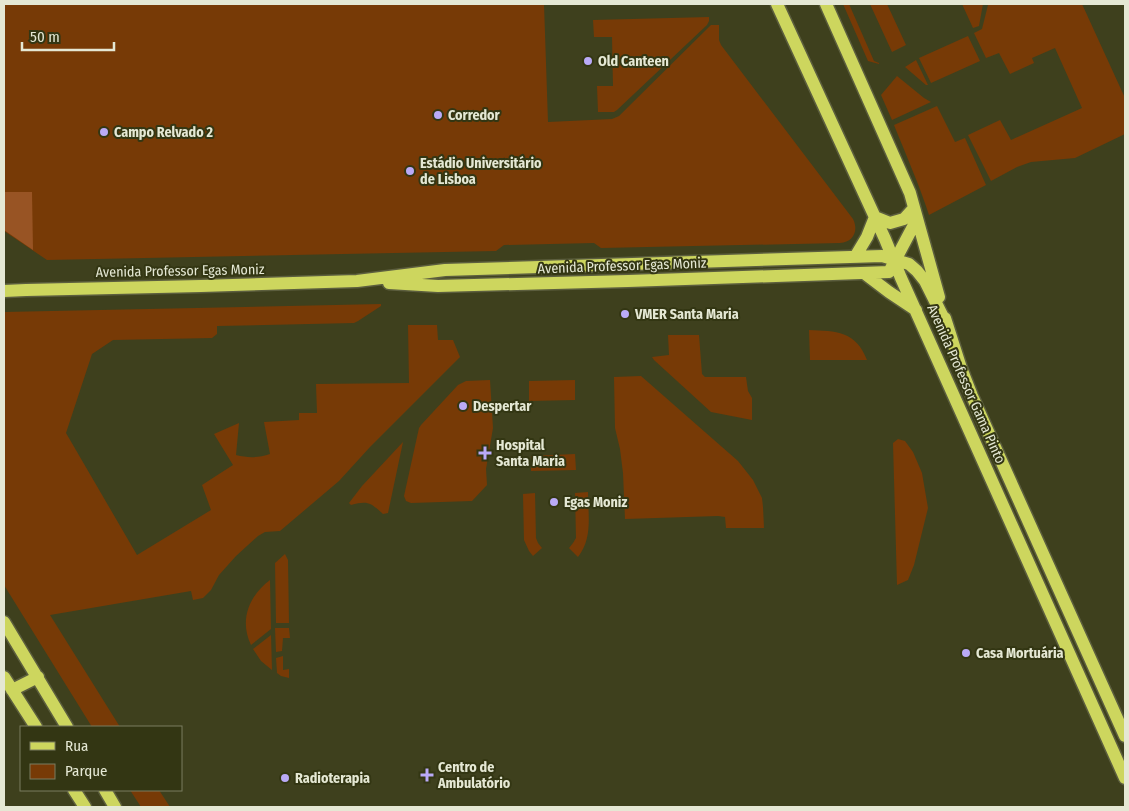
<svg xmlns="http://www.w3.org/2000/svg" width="1129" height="811" font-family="'Fira Sans Condensed',sans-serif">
	<rect width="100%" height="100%" fill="#3e401d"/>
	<path fill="#773a06" d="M 4,4 L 544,4 L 548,122 L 612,119 L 619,116 L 711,25 L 719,25 L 719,40 L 721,45 L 853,219 C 859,231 853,242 840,243 L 601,248 L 594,243 L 504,245 L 496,251 L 47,260 L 4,231 Z
		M 843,4 L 849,4 L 874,61 L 879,63 L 879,64 L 868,61 Z
		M 870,4 L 887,4 L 906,45 L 892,52 Z
		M 962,4 L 983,4 L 979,26 L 973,28 Z
		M 990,4 L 1082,4 L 1125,98 L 1125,134 L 1075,158 L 1031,162 L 1017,167 L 991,181 L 968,135 L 1000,120 L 1011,140 L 1082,108 L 1055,48 L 1032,58 L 1034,63 L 1010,74 L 999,53 L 986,58 L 974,33 L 982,29 L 988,5 Z
		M 709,17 L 709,21 L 707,25 L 617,110 L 614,112 L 598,112 L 597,86 L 613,86 L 612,37 L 594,37 L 593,20 Z
		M 968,36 L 980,61 L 931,83 L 919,58 Z
		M 916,60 L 928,85 L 926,85 L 905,67 Z
		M 897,76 L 924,98 L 931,102 L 892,120 L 881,95 Z
		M 937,106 L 955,142 L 965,138 L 986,185 L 929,215 C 919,184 906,155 894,125 Z
		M 381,304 L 381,306 L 358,321 L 354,323 L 217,326 L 217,334 L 212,338 L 113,340 L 92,354 L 66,433 L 137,555 L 211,510 L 202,485 L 233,465 L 214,434 L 239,423 L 236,455 C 248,458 258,458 270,454 L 264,422 L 299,420 L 299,413 L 317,413 L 316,384 L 409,383 L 408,325 L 437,325 L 438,340 L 453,340 L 460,357 L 370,447 L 339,481 L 280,531 L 265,532 L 258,536 L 236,556 L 219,575 L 211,590 L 203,598 L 193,600 L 191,591 L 50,615 L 120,727 L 92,727 L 4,585 L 4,312 Z
		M 809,330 C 836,331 856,331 867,360 L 810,360 Z
		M 668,335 L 699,335 L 702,374 L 705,377 L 746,377 L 748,391 L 752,398 L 752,420 L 711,412 L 654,360 L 652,357 L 669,355 Z
		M 641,376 L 738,461 L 753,480 L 762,498 L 763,507 L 764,528 L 726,528 L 725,517 L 718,516 L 625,519 L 623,473 L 620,449 L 615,428 L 614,377 Z
		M 490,380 L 493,428 L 486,469 L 487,485 L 472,501 L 411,503 L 406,501 L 404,496 L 419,428 L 421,425 L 458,385 L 466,381 Z
		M 575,380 L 575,400 L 529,401 L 529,381 Z
		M 898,439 L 905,441 L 913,452 L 922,473 L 928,508 L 914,565 L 908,580 L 897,585 L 893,443 Z
		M 403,442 L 388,513 L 383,514 C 371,503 368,500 351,505 L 349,503 L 362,486 Z
		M 575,454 L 576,470 L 531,471 L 531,456 Z
		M 588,492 C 588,515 593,538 578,557 L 569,548 L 573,543 L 576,538 L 575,493 Z
		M 535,493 L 536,538 L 538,543 L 542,548 L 533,556 L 529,551 L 524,540 L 523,494 Z
		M 285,554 L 288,560 L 289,623 L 276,623 L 275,563 Z
		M 270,580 L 271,629 L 251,645 C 239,620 249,596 270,580 Z
		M 275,628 L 289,628 L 290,638 L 283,638 L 282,651 L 276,652 Z
		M 271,635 L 272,670 L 261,661 L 253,649 Z
		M 283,656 L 283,670 L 289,669 L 289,678 L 281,676 L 277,673 L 276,658 Z
		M 130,790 L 159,790 L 170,807 L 141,807 Z"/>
	<path fill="#985424" d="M 4,192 L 32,192 L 33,250 L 4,230 Z"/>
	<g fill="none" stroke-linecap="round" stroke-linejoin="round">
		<defs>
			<path id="primary" d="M 777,4 L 885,239 L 901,278 L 1125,778
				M 826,4 L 910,193 L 939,297
				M 875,217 L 890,223 L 904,219 L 914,208
				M 855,257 L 867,237 L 875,217
				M 864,273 L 889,292 L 916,310
				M 389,283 L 438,286 L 628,281 L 889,272 L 917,219
				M 4,291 L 26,290 L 201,286 L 357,281 L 445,270 L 882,256 L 909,264 L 917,271 L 925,281 L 947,325
				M 945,318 L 961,368 L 972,396 L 1125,736
				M 4,622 L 67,727
				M 4,677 L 36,727
				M 12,690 L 38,677
				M 74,790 L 85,807
				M 105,790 L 115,807"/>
		</defs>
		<use href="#primary" stroke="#5c5e3e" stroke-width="15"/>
		<use href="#primary" stroke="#cdd65e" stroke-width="12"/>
	</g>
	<g fill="#baaaf7" stroke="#333613" stroke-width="2">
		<circle cx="588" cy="61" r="5"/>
		<circle cx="438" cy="115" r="5"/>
		<circle cx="104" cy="132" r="5"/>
		<circle cx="410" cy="171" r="5"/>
		<circle cx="625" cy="314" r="5"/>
		<circle cx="463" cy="406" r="5"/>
		<path d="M482.5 445.5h5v5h5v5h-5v5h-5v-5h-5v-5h5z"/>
		<circle cx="554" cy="502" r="5"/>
		<circle cx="966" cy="653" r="5"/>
		<path d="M424.5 767.5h5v5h5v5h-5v5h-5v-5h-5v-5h5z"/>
		<circle cx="285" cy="778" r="5"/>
	</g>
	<g text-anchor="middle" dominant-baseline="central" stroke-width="4" stroke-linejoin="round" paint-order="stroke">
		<g font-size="14" font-weight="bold" fill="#e5e8d4" stroke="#333613" text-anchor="start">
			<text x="598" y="61">Old Canteen</text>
			<text x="448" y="115">Corredor</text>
			<text x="114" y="132">Campo Relvado 2</text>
			<text x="420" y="163">Estádio Universitário<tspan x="420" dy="16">de Lisboa</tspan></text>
			<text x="635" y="314">VMER Santa Maria</text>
			<text x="473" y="406">Despertar</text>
			<text x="496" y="445">Hospital<tspan x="496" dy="16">Santa Maria</tspan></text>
			<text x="564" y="502">Egas Moniz</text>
			<text x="976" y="653">Casa Mortuária</text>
			<text x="438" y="767">Centro de<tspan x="438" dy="16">Ambulatório</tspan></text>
			<text x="295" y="778">Radioterapia</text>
		</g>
		<g font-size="14" fill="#e5e8d4" stroke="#333613">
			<text transform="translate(622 266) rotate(-2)">Avenida Professor Egas Moniz</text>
			<text transform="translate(180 271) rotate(-1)">Avenida Professor Egas Moniz</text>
			<text transform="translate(966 384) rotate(66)">Avenida Professor Gama Pinto</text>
		</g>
	</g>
	<rect width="1129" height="811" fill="none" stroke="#e5e8d4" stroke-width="10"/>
	<rect x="20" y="726" width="162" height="65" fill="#333613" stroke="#7a7d60"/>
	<rect x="30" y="742" width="25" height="8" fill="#cdd65e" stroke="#7a7d60"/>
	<text x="65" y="751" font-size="15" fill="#e5e8d4">Rua</text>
	<rect x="30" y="764" width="25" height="15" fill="#773a06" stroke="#7a7d60"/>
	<text x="65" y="776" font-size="15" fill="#e5e8d4">Parque</text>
	<path d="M22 42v8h92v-8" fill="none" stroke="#e5e8d4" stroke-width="2.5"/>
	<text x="30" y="42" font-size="15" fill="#e5e8d4" stroke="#333613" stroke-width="4" paint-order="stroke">50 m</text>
</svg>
